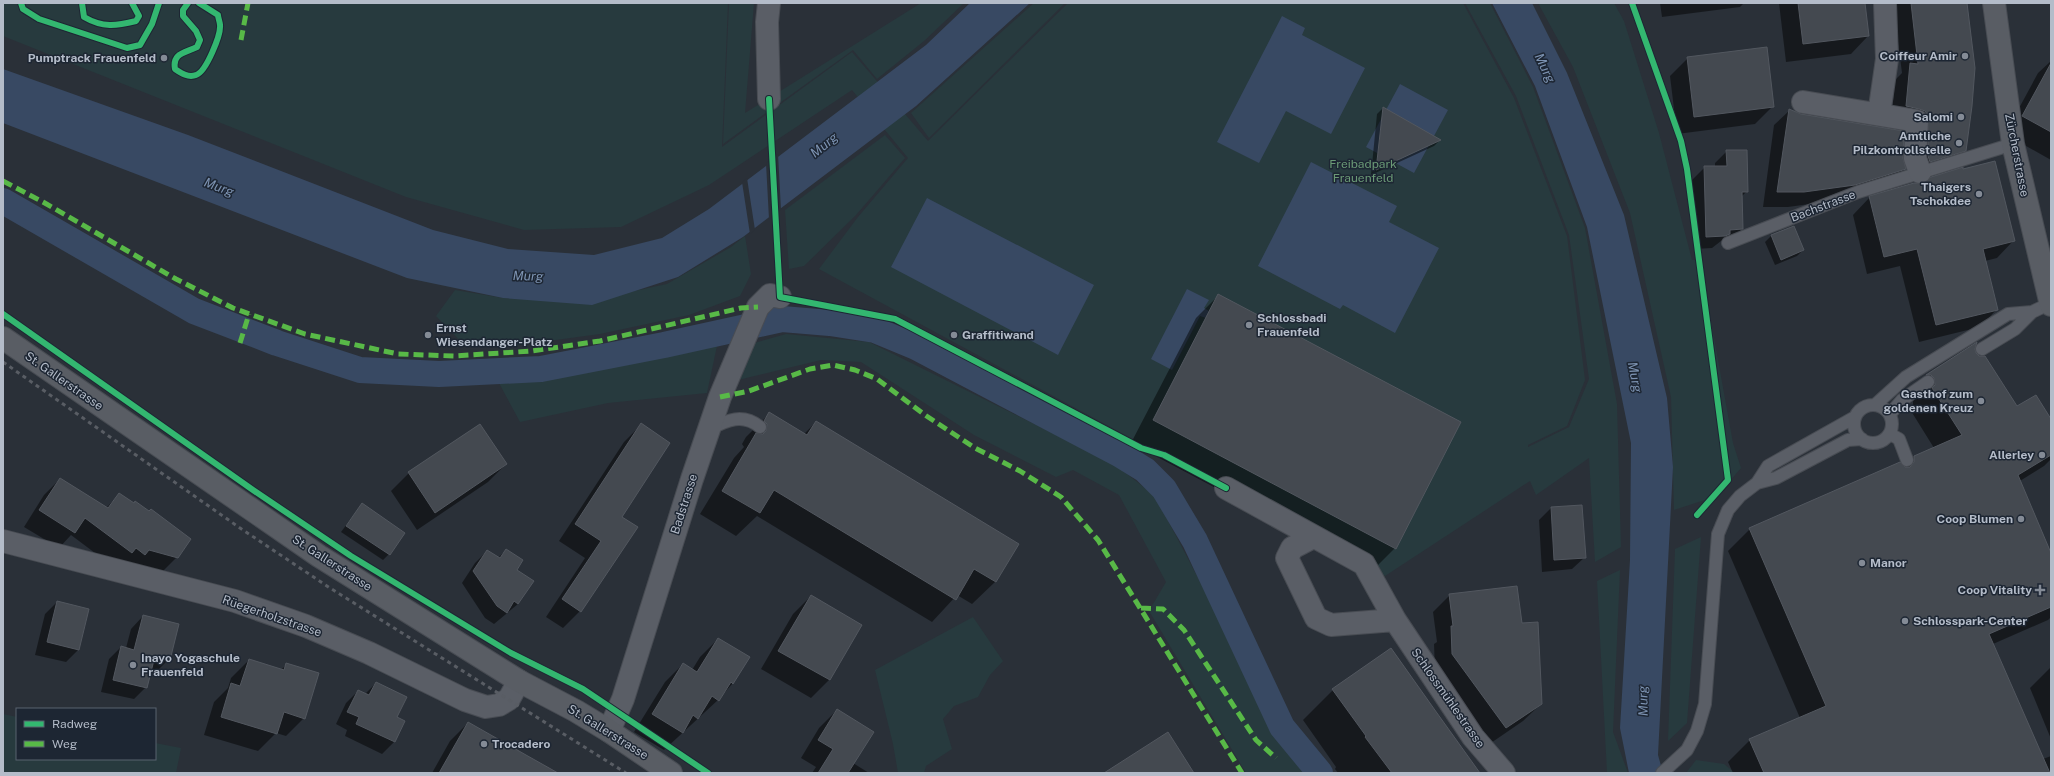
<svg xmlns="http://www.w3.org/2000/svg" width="2054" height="776" font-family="'Public Sans',sans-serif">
	<rect width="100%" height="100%" fill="#2a3038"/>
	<path fill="#273a3e" d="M 3,3 L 728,3 L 722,147 L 852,52 L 928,141 L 1068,3 L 1463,3 L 1514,98 L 1567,236 L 1585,380 L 1567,426 L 1528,445 L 1528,447 L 1569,427 L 1589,379 L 1569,235 L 1516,96 L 1465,3 L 1490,3 L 1533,87 L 1585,228 L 1617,404 L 1621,547 L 1595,562 L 1589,458 L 1536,495 L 1530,481 L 1385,576 L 819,269 L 858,217 L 908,158 L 852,90 L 709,185 L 621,227 L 524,230 L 406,197 L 3,36 Z
		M 729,3 L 754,3 L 745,113 L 921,3 L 964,3 L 924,41 L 877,79 L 853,50 L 723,144 Z
		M 1034,3 L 1065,3 L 929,138 L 911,113 Z
		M 1538,3 L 1614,3 L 1624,21 L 1659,133 L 1692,260 L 1700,260 L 1733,443 L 1741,468 L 1717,496 L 1674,510 L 1671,397 L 1630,213 L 1573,67 Z
		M 885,135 L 905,158 L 856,215 L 804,266 L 789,269 L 785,210 Z
		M 745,236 L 751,274 L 740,296 L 689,315 L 600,334 L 511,346 L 466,347 L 436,316 L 455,290 L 503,298 L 591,300 L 667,284 L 731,247 Z
		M 786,334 L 869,342 L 1113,463 L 1155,496 L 1280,734 L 1308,773 L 1246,773 L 1149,611 L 1166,582 L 1119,495 L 1073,470 L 1056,477 L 974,435 L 861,362 L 821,360 L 738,380 L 751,344 Z
		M 718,341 L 707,393 L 608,403 L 520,422 L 499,383 Z
		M 1701,537 L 1687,723 L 1668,741 L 1675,549 Z
		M 1620,570 L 1613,732 L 1628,773 L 1607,773 L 1597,581 Z
		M 973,617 L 1003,661 L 990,675 L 978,697 L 954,706 L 943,719 L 952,749 L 926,766 L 924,773 L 898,773 L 893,744 L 875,670 Z
		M 3,714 L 17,717 L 17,759 L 155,759 L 155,743 L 181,748 L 176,773 L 3,773 Z
		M 1696,760 L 1724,764 L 1735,773 L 1686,773 Z"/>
	<path fill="#384963" d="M 970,3 L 1030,3 L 916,106 L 743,237 L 678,277 L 592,305 L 503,298 L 407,278 L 3,123 L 3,69 L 188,135 L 433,230 L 508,249 L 594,255 L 662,238 L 709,209 L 926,45 Z
		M 1492,3 L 1532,3 L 1567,73 L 1624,215 L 1667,398 L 1673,467 L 1658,755 L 1663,773 L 1629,773 L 1620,728 L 1630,560 L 1631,443 L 1587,227 L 1535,86 Z
		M 1282,16 L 1305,28 L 1302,35 L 1365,68 L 1331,134 L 1286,111 L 1259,163 L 1217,142 Z
		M 1400,84 L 1448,110 L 1414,173 L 1366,147 Z
		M 1311,162 L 1397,206 L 1389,222 L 1439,248 L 1395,333 L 1343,305 L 1340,309 L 1258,266 Z
		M 927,198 L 1094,285 L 1058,355 L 891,267 Z
		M 1187,289 L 1209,300 L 1204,308 L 1209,311 L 1206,318 L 1200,316 L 1172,370 L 1151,359 Z"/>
	<path fill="#2a3038" d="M 778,154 L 781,210 L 769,219 L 766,163 Z
		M 747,178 L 755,230 L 750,234 L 742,182 Z"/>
	<path fill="#0007" d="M 1660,3 L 1744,3 L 1740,7 L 1662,17 Z
		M 1779,3 L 1864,3 L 1868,36 L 1851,54 L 1786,62 Z
		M 1893,3 L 1966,3 L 1965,150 L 1949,166 L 1914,177 L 1913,132 L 1891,122 L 1895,80 L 1902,73 Z
		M 1688,58 L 1773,106 L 1755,124 L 1677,134 L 1670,76 Z
		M 2051,61 L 2051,160 L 2005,134 L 2038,73 Z
		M 1383,108 L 1439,141 L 1434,146 L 1371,175 L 1377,114 Z
		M 1789,111 L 1902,158 L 1905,169 L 1890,184 L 1839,200 L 1788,207 L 1763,207 L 1774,125 Z
		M 1727,151 L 1747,191 L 1741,197 L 1742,229 L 1730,241 L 1721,241 L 1712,248 L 1695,249 L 1692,180 L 1705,167 L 1715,167 L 1715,163 Z
		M 1870,197 L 2014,240 L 1997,258 L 1985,261 L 1997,309 L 1980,327 L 1919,342 L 1900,266 L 1867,274 L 1853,215 Z
		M 1794,227 L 1803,250 L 1797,256 L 1775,265 L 1765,242 L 1771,236 Z
		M 1219,295 L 1395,548 L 1372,571 L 1131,443 L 1196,318 Z
		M 1975,344 L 1975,354 L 2017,408 L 2051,421 L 2051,459 L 2044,466 L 1952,523 L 2051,555 L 2051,617 L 2048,620 L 1993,644 L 2043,759 L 2051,756 L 2051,773 L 1733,773 L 1728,762 L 1750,740 L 1800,718 L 1728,551 L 1750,529 L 1904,467 L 1914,457 L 1934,448 L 1911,411 L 1913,408 L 1913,400 L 1906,397 L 1927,376 Z
		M 769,414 L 804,434 L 816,422 L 1017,544 L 995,582 L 972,604 L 957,595 L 932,622 L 757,516 L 736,536 L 700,514 L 734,458 L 744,447 L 742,444 L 746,437 Z
		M 641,425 L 620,517 L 580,611 L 563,628 L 546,617 L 585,558 L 559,541 L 624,442 Z
		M 506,464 L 488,482 L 417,530 L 391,491 L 409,473 Z
		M 60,479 L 106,508 L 120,494 L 177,557 L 161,573 L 115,568 L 71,535 L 59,548 L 24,527 L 44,495 Z
		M 362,504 L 389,554 L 383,560 L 341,532 Z
		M 1581,506 L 1585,557 L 1572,569 L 1542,572 L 1539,520 L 1551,508 Z
		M 506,550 L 515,570 L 518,604 L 494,624 L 485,618 L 462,583 L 475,563 L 487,551 L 498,558 Z
		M 1450,595 L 1521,624 L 1541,704 L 1523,721 L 1488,745 L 1435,671 L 1434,644 L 1437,642 L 1433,612 Z
		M 811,596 L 861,625 L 829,680 L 811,698 L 761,669 L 793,614 Z
		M 57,602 L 88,609 L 78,650 L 66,662 L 35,655 L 45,614 Z
		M 143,616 L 169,659 L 157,671 L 150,670 L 146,687 L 134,699 L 101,692 L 109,659 L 121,647 L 126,648 L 131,629 Z
		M 718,639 L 733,683 L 718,700 L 664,750 L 634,732 L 665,682 L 683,664 L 692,670 L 700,657 Z
		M 249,660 L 281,670 L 287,664 L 304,718 L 286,736 L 276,733 L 258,751 L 204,735 L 214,702 L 228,688 L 231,678 Z
		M 2051,667 L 2051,739 L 2030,688 Z
		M 376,683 L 396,718 L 404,722 L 394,742 L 382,754 L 345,736 L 347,730 L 336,724 L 346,703 L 358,691 L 365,694 Z
		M 1333,690 L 1479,773 L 1338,773 L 1335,769 L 1336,767 L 1303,720 Z
		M 837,710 L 853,763 L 869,773 L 812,773 L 816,767 L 801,758 L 819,728 Z
		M 468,723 L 556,773 L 432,773 L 450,741 Z"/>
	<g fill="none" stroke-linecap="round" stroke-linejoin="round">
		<path stroke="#384963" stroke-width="26" d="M 3,201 L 194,311 L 277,343 L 360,370 L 439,374 L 541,369 L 664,345 L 782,319 L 830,323 L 875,330 L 916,347 L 1119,454 L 1145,470 L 1164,489 L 1195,541 L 1282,727 L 1320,773"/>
	</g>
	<path fill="#444950" stroke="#52575f" d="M 1798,3 L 1865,3 L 1869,36 L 1803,44 Z
		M 1911,3 L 1967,3 L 1975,68 L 1972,106 L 1966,151 L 1930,162 L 1928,156 L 1928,116 L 1925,111 L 1919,109 L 1906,106 L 1910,63 L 1918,64 Z
		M 1767,47 L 1774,107 L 1694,117 L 1687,57 Z
		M 2051,63 L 2051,132 L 2022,116 Z
		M 1383,107 L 1441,140 L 1376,170 Z
		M 1789,109 L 1801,114 L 1904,131 L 1903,158 L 1906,169 L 1855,185 L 1804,192 L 1777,192 Z
		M 1726,150 L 1747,150 L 1748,192 L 1742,192 L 1743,229 L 1730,230 L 1730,234 L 1725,236 L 1706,237 L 1704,166 L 1727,166 Z
		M 1995,161 L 2015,241 L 1983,249 L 1998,310 L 1936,325 L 1917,249 L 1884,257 L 1869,196 L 1914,183 L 1924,184 L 1931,177 L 1963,167 L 1963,169 Z
		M 1794,226 L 1804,250 L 1781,260 L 1771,235 Z
		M 1218,294 L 1461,422 L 1396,549 L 1153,420 Z
		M 1977,342 L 1975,349 L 1976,353 L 1979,356 L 1985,356 L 2017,406 L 2036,395 L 2051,419 L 2051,455 L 2018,475 L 2051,553 L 2051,607 L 1989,634 L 2050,773 L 1764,773 L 1749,739 L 1826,706 L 1749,528 L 1900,462 L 1905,467 L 1910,467 L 1914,462 L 1914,456 L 1962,435 L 1932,388 L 1935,385 L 1934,378 L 1931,375 L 1926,375 Z
		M 769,412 L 807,435 L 816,421 L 1019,544 L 996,582 L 974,569 L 956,600 L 774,490 L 760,513 L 722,491 L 756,433 L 763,434 L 766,431 L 767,424 L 764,421 Z
		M 641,423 L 670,443 L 622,517 L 638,527 L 581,612 L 562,599 L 601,541 L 575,524 Z
		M 480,424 L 507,464 L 435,513 L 408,472 Z
		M 60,478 L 108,508 L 119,493 L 134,503 L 135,501 L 149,511 L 151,509 L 191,539 L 178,558 L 149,550 L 145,555 L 136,548 L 132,553 L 85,518 L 75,533 L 39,510 Z
		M 362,503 L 405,533 L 390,555 L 346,526 Z
		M 1582,505 L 1586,558 L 1554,560 L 1551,507 Z
		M 506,549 L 523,560 L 517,570 L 534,581 L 518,604 L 514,601 L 507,613 L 497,606 L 473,571 L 487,550 L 500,558 Z
		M 1517,586 L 1522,623 L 1538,622 L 1542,704 L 1506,728 L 1452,654 L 1451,626 L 1453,626 L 1449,594 Z
		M 811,595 L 862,625 L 830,680 L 778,651 Z
		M 57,601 L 89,609 L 79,650 L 47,642 Z
		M 143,615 L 179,624 L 170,660 L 155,656 L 147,688 L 113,680 L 121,646 L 134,650 Z
		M 718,638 L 750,657 L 733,684 L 731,682 L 719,701 L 712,696 L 698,719 L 693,715 L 683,733 L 652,714 L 683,663 L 697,672 Z
		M 1391,648 L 1437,713 L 1480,773 L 1392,773 L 1365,737 L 1366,736 L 1332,689 Z
		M 249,659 L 284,670 L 286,663 L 319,673 L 305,719 L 284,712 L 277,734 L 221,717 L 231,683 L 240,686 Z
		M 376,682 L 407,697 L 397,717 L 405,721 L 395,742 L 356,724 L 359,717 L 347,712 L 358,690 L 369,695 Z
		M 837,709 L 874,732 L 848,773 L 818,773 L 833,749 L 818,740 Z
		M 468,722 L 526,755 L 558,773 L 439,773 Z
		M 1168,732 L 1194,773 L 1104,773 Z"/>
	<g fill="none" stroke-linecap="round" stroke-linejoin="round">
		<defs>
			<path id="lane" d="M 1728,243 L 1858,192 L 2013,144
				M 1982,349 L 2015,329 L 2032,312 L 2051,303
				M1854 424a19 19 0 1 1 38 0a19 19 0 1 1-38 0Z
				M 1875,405 L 1906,377 L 2008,314 L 2032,312
				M 1890,414 L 1902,400 L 1928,382
				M 710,429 C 727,420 743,413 760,427
				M 1890,434 L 1899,439 L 1907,460
				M 1757,483 L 1776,478 L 1848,440 L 1862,439
				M 1662,773 L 1687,750 L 1697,731 L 1705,704 L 1718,534 L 1728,510 L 1740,496 L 1757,483 L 1768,466 L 1855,417"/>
			<path id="street" d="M 769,99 L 767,22 L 769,3
				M 1803,102 L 1917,121 L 1915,158 L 1920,172
				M 1879,114 L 1887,59 L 1885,3
				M 1226,488 L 1364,564 L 1395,620 L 1473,737 L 1504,773
				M 1313,537 L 1292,548 L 1287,558 L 1316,618 L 1331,625 L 1395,620
				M 3,541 L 235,601 L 306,626 L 369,653 L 465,700 L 486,707 L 499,705 L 509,699 L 519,681
				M 609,731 L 623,699 L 692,479 L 720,397 L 758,307 L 770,295 L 780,297"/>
			<path id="secondary" d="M 1994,3 L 2013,144 L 2051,305
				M 3,338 L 319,556 L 519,681 L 576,711 L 609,731 L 671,773"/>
		</defs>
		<use href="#lane" stroke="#484c53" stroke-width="14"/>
		<use href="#street" stroke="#484c53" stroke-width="24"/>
		<use href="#secondary" stroke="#484c53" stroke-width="24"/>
		<use href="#lane" stroke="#5a5e66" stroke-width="12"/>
		<use href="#street" stroke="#5a5e66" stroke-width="22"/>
		<use href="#secondary" stroke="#595d64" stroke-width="22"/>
		<path stroke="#595d64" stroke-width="3" stroke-dasharray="4 4" stroke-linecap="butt" d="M 3,362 L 240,528 L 330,588 L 626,773"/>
		<path stroke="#58b947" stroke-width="5" stroke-dasharray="10 5" stroke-linecap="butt" d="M 241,40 L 248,3
			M 3,181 L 43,202 L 176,279 L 233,308 L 305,334 L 398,354 L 454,356 L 532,351 L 600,341 L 741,308 L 758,307
			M 240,343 L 249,314
			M 720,397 L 749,391 L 810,369 L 833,365 L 855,370 L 877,379 L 925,415 L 975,448 L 1020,471 L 1061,497 L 1098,540 L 1242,773
			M 1141,608 L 1163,609 L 1184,630 L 1256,740 L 1276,758"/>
		<defs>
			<path id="cycleway" d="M 21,3 L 23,9 L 39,19 L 127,48 L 140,45 L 152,24 L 159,3
				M 82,3 L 84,17 C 103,28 116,26 136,21 L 139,16 L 132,3
				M 188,3 L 183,10 L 183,16 L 196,31 L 200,40 L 197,47 C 185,53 172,53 175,69 C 181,73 188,78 196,75 C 206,72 221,35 220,25 C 220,22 218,18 218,15 L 199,3
				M 1632,3 L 1681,141 L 1687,169 L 1728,480 L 1697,515
				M 769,99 L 780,297 L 895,319 L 1141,448 L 1164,455 L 1226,488
				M 3,314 L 253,490 L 351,556 L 511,653 L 583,689 L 708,773"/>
		</defs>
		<use href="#cycleway" stroke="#1d2633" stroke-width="8"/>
		<use href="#cycleway" stroke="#33b770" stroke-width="6"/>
	</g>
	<g fill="#848b96" stroke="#1d2633" stroke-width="1.5">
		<circle cx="1965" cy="56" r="4"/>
		<circle cx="164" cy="58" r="4"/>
		<circle cx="1961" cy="117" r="4"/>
		<circle cx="1959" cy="143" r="4"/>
		<circle cx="1979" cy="194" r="4"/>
		<circle cx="1249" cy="325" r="4"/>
		<circle cx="428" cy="335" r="4"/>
		<circle cx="954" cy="335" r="4"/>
		<circle cx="1981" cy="401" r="4"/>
		<circle cx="2042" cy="455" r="4"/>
		<circle cx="2021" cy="519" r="4"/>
		<circle cx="1862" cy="563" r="4"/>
		<path d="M2038 584h4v4h4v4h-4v4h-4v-4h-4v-4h4z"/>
		<circle cx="1905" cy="621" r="4"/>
		<circle cx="133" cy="665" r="4"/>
		<circle cx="484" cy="744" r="4"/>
	</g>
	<g text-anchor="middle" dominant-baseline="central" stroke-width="3" stroke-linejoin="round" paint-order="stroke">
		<g font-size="12" font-weight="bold" fill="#b4bcc9" stroke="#1d2633" text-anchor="end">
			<text x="1957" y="56">Coiffeur Amir</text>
			<text x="156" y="58">Pumptrack Frauenfeld</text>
			<text x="1953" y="117">Salomi</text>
			<text x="1951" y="136">Amtliche<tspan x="1951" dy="14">Pilzkontrollstelle</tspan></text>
			<text x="1971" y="187">Thaigers<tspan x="1971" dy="14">Tschokdee</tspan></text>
			<text x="1257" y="318" text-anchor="start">Schlossbadi<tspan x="1257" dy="14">Frauenfeld</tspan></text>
			<text x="436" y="328" text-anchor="start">Ernst<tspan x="436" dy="14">Wiesendanger-Platz</tspan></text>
			<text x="962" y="335" text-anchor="start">Graffitiwand</text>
			<text x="1973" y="394">Gasthof zum<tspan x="1973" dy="14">goldenen Kreuz</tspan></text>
			<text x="2034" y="455">Allerley</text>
			<text x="2013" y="519">Coop Blumen</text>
			<text x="1870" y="563" text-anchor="start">Manor</text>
			<text x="2032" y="590">Coop Vitality</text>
			<text x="1913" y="621" text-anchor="start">Schlosspark-Center</text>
			<text x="141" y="658" text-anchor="start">Inayo Yogaschule<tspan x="141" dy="14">Frauenfeld</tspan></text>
			<text x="492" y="744" text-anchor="start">Trocadero</text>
		</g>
		<g font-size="12" fill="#b4bcc9" stroke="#1d2633">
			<text transform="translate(2017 155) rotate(79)">Zürcherstrasse</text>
			<text transform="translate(1823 206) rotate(-21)">Bachstrasse</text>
			<text transform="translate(64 381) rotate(35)">St. Gallerstrasse</text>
			<text transform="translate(684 504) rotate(-72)">Badstrasse</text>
			<text transform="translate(332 563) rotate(33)">St. Gallerstrasse</text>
			<text transform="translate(272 616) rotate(19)">Rüegerholzstrasse</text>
			<text transform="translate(1448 698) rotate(55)">Schlossmühlestrasse</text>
			<text transform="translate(608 732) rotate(32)">St. Gallerstrasse</text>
		</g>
		<g font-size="12" fill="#6b9a76" stroke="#1d2633">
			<text x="1363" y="164">Freibadpark<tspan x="1363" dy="14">Frauenfeld</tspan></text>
		</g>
		<g font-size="13" font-style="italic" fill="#7c92b1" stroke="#1d2633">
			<text transform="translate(1545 68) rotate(64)">Murg</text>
			<text transform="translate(824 145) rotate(-39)">Murg</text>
			<text transform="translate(219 187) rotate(21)">Murg</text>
			<text transform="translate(528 276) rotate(2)">Murg</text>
			<text transform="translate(1635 377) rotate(79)">Murg</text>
			<text transform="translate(1643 701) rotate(-91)">Murg</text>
		</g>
	</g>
	<rect width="2054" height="776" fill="none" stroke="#b4bcc9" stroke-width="8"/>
	<rect x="16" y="708" width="140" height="52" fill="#1d2633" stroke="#59626f"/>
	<rect x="24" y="721" width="20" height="6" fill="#33b770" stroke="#59626f"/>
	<text x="52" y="728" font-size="12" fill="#b4bcc9">Radweg</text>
	<rect x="24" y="741" width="20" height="6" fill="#58b947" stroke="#59626f"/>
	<text x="52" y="748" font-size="12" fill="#b4bcc9">Weg</text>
</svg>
